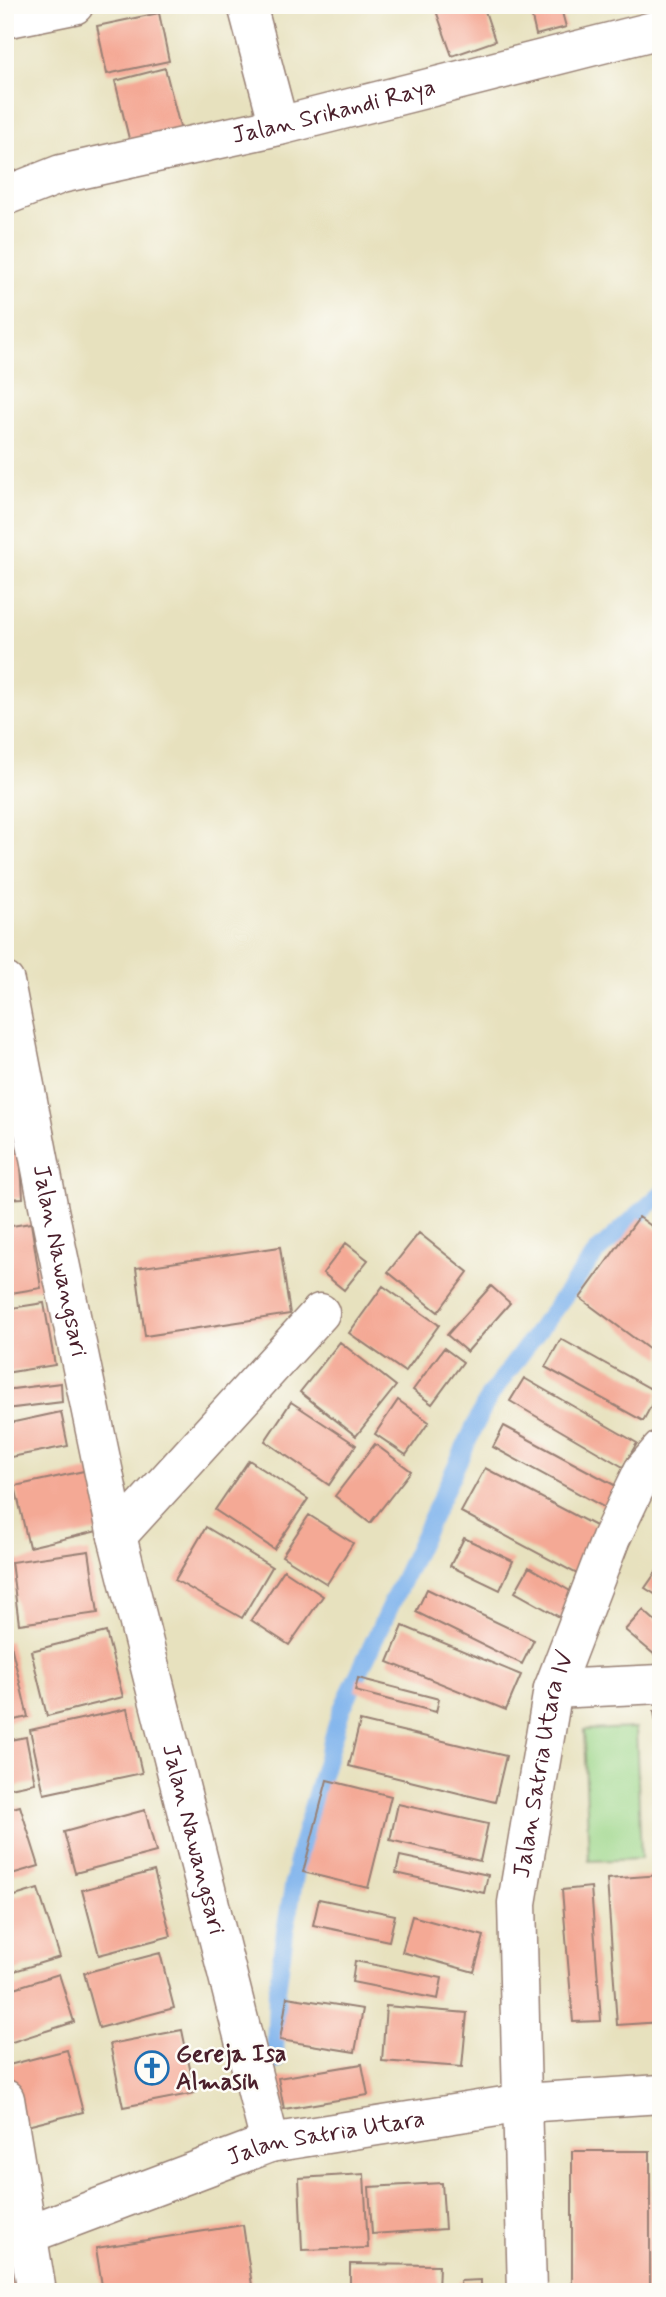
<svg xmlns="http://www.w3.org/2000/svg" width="666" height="2297" font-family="Mynerve,sans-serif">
	<rect width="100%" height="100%" fill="#fdfcf7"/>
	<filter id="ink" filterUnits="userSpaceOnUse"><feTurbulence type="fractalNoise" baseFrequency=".0143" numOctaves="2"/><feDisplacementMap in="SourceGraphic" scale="14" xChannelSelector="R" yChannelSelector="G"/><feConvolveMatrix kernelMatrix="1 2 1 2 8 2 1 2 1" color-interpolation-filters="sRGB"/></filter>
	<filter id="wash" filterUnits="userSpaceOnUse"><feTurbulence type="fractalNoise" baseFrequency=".00686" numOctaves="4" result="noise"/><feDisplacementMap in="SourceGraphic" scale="28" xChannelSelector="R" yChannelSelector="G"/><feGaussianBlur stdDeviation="1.57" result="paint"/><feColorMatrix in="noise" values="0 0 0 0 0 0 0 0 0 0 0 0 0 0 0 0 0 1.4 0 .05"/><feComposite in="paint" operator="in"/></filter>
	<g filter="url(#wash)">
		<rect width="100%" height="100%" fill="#e7e1be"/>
		<path fill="#9cd689" stroke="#737a5a" stroke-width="2" d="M 636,1728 L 641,1859 L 589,1861 L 584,1730 Z"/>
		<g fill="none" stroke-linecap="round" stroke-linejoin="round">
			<path stroke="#7fb3ec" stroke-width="18" d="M 275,2061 L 277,1990 L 285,1932 L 300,1848 L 341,1711 L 488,1398 L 597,1252 L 661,1194"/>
		</g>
		<g id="blocks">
			<path fill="#f4a995" d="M 434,5 L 483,5 L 495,41 L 452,56 Z
				M 529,5 L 560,5 L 566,27 L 536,35 Z
				M 159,13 L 169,61 L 107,74 L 97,26 Z
				M 165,68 L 183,139 L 132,151 L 115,81 Z
				M 19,1132 L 23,1198 L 5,1199 L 5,1133 Z
				M 639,1217 L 661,1233 L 661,1358 L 580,1298 Z
				M 31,1223 L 41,1288 L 5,1294 L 5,1227 Z
				M 419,1233 L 468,1272 L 438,1312 L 388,1272 Z
				M 346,1243 L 368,1260 L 344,1290 L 323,1273 Z
				M 280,1247 L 290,1314 L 145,1336 L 136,1268 Z
				M 383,1286 L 439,1325 L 405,1372 L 349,1333 Z
				M 491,1286 L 510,1303 L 467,1352 L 447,1335 Z
				M 44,1303 L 55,1365 L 5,1373 L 5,1309 Z
				M 561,1339 L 658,1393 L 643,1421 L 545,1367 Z
				M 340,1342 L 396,1386 L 356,1436 L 300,1392 Z
				M 444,1348 L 463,1362 L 432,1404 L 413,1390 Z
				M 524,1378 L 637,1443 L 623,1467 L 510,1401 Z
				M 61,1383 L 62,1402 L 5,1409 L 5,1390 Z
				M 398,1400 L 429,1422 L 406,1455 L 375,1434 Z
				M 291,1402 L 356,1445 L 329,1485 L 265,1441 Z
				M 61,1412 L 68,1446 L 6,1458 L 5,1424 Z
				M 504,1426 L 618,1487 L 607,1509 L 493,1447 Z
				M 375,1444 L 411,1471 L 370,1523 L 335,1496 Z
				M 249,1460 L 308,1499 L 274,1549 L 215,1510 Z
				M 485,1468 L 601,1529 L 577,1574 L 461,1512 Z
				M 93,1469 L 106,1529 L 29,1547 L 15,1486 Z
				M 309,1515 L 353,1543 L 327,1584 L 282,1556 Z
				M 206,1527 L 272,1567 L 242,1618 L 175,1580 Z
				M 464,1538 L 513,1561 L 500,1590 L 450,1566 Z
				M 89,1551 L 98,1613 L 19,1624 L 11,1562 Z
				M 661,1565 L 661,1598 L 645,1588 Z
				M 529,1567 L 577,1595 L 563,1619 L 515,1592 Z
				M 284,1570 L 323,1596 L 289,1645 L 251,1620 Z
				M 427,1589 L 534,1640 L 522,1664 L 416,1612 Z
				M 643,1610 L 661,1626 L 661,1660 L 625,1630 Z
				M 403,1626 L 521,1675 L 506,1710 L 388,1662 Z
				M 106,1632 L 123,1697 L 47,1716 L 31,1651 Z
				M 10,1641 L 28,1717 L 5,1722 L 5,1642 Z
				M 358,1678 L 439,1699 L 436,1712 L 355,1691 Z
				M 127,1709 L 142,1773 L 44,1794 L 30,1730 Z
				M 661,1710 L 661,1742 L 659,1742 L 654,1711 Z
				M 360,1721 L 506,1756 L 495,1802 L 349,1766 Z
				M 26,1737 L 35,1783 L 5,1789 L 5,1741 Z
				M 327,1780 L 391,1796 L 368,1888 L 303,1872 Z
				M 398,1804 L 488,1824 L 480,1861 L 390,1840 Z
				M 20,1806 L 39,1866 L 5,1876 L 5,1810 Z
				M 145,1810 L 156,1852 L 75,1873 L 64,1832 Z
				M 400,1856 L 488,1875 L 484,1893 L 396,1873 Z
				M 154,1871 L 171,1936 L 99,1955 L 82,1890 Z
				M 661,1875 L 661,2022 L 617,2025 L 607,1879 Z
				M 591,1887 L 601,2021 L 573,2022 L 562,1890 Z
				M 38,1889 L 60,1957 L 5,1974 L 5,1899 Z
				M 319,1899 L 395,1915 L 389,1941 L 313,1925 Z
				M 412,1916 L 484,1936 L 474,1972 L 402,1952 Z
				M 160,1953 L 174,2008 L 99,2028 L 84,1973 Z
				M 355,1961 L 442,1978 L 438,1999 L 352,1982 Z
				M 59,1974 L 74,2022 L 6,2044 L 5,1991 Z
				M 287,1997 L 363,2009 L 355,2052 L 280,2040 Z
				M 386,2006 L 467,2013 L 462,2067 L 382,2061 Z
				M 182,2030 L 195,2093 L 123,2107 L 110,2044 Z
				M 67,2050 L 83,2112 L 19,2128 L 5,2066 Z
				M 362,2064 L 368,2095 L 284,2109 L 278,2078 Z
				M 572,2151 L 650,2151 L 650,2292 L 572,2292 Z
				M 364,2174 L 368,2248 L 302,2250 L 299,2178 Z
				M 442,2183 L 445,2229 L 372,2234 L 369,2187 Z
				M 243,2225 L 253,2292 L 103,2292 L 96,2248 Z
				M 22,2260 L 28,2292 L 5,2292 L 5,2263 Z
				M 350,2264 L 439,2265 L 438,2292 L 350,2292 Z
				M 481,2280 L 481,2292 L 461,2292 L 460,2281 Z"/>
		</g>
	</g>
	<g filter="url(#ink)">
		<use href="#blocks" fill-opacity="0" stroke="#988074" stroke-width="2"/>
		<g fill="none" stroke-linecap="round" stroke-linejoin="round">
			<defs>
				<g id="street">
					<path d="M 247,5 L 279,126"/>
					<path d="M 5,19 L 74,5"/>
					<path id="s1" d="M 5,196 L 61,174 L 279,126 L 661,29"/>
					<path id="s2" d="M 5,982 L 49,1210 L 117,1536 L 270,2143"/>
					<path d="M 117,1536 L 320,1313"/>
					<path d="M 553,1689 L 661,1684"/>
					<path d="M 5,2099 L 37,2292"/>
					<path id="s3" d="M 5,2239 L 26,2235 L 270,2143 L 523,2103 L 661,2094"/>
					<path id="s4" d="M 527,2292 L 517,1903 L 553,1689 L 611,1538 L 643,1471 L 661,1450"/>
				</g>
			</defs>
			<use href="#street" stroke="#988074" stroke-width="41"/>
			<use href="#street" stroke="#fff" stroke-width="38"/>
		</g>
	</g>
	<defs>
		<symbol id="church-ring" viewBox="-11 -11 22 22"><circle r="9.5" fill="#fdfcf7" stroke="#1f6fb2" stroke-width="1.5"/><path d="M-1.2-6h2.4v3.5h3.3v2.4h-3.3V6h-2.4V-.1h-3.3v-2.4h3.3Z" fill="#1f6fb2"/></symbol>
	</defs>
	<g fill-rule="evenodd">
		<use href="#church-ring" x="133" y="2049" width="38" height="38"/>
	</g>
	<g text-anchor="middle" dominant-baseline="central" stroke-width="5" stroke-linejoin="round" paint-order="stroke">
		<g font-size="24" fill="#4a1f2b" stroke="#fdfcf7">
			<text stroke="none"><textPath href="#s1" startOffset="340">Jalan Srikandi Raya</textPath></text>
			<text stroke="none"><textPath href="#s2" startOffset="284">Jalan Nawangsari</textPath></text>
			<text stroke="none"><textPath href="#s4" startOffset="530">Jalan Satria Utara IV</textPath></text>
			<text stroke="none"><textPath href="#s2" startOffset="878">Jalan Nawangsari</textPath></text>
			<text stroke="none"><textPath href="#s3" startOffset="338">Jalan Satria Utara</textPath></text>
		</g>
		<g font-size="24" font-weight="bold" fill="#4a1f2b" stroke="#fdfcf7" text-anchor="start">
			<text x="176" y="2054">Gereja Isa<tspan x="176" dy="28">Almasih</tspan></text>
		</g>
	</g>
	<rect width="666" height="2297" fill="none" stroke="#fdfcf7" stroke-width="28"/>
</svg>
